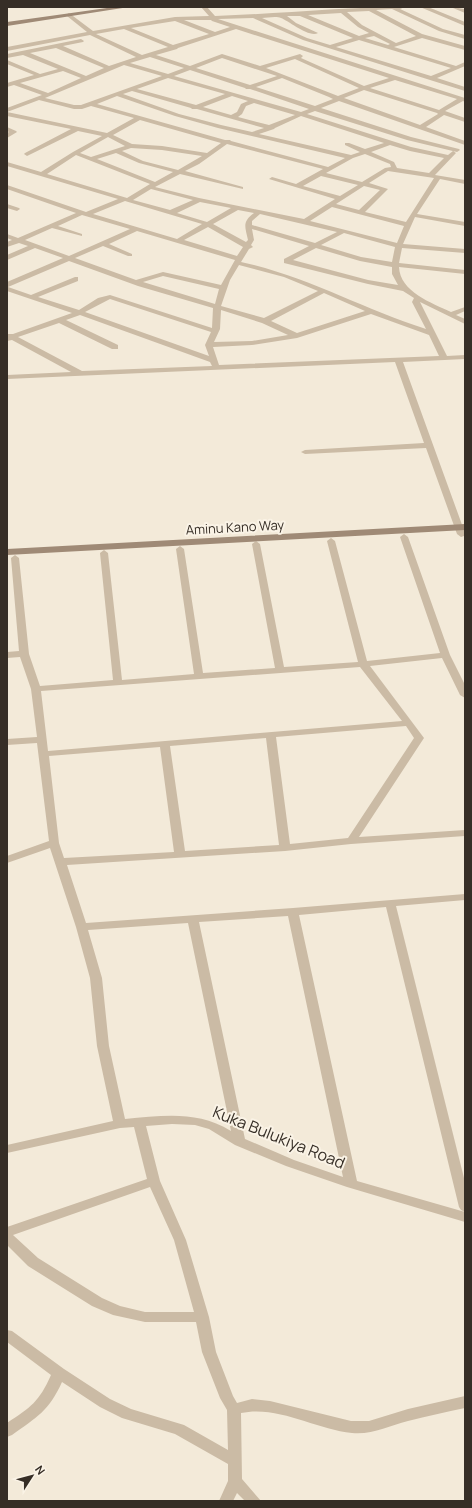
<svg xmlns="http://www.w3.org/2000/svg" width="472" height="1508" font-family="Manrope,sans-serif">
	<rect width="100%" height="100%" fill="#f3ead9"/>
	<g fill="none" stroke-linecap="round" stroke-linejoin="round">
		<path fill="#cbbba5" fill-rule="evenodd" d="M 201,7 L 207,7 L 215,16 C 278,14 342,7 405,7 L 400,9 L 443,29 L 465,35 L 465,39 L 439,31 L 392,9 L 376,10 L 422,34 L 465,46 L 465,50 L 422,38 L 394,47 L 456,66 L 465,62 L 465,66 L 437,78 L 465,87 L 465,91 L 303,40 L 253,18 L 218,19 L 465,98 L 465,102 L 463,101 L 445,111 L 465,118 L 465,122 L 444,115 L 426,127 L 465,141 L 465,145 L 339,101 L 321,108 L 411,137 L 459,149 L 460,150 L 457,152 L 407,140 L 315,111 L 307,114 L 411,147 L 448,155 L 453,151 L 456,153 L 435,175 L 465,180 L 465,184 L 440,179 L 417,214 L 465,222 L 465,226 L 415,217 L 403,244 L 465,249 L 465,253 L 402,248 L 399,263 L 465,270 L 465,274 L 399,267 C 400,292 432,303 451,312 L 465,307 L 465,311 L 456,315 L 465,319 L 465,324 L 420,302 L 447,356 L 465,355 L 465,359 L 403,362 L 465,533 L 464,536 L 461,537 L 457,534 L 426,448 L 305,454 L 301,452 L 305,450 L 424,443 L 395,362 L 7,379 L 7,375 L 71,372 L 12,340 L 7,341 L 7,334 L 13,334 L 72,313 L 7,291 L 7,282 L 63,258 L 35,248 L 7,260 L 7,255 L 28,246 L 19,243 L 7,247 L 7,242 L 12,240 L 7,238 L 7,234 L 18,238 L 76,213 L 7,189 L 7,185 L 86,212 L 118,199 L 7,166 L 7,162 L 41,172 L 73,152 L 102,136 L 78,131 L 27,156 L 24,154 L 25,153 L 71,129 L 7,116 L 7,112 L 107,133 L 134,118 L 91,106 L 82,109 L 74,109 L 39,100 L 7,112 L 7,108 L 42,95 L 14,85 L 7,87 L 7,83 L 34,75 L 7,64 L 7,60 L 40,74 L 58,69 L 23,55 L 7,58 L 7,54 L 81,39 L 84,41 L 83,42 L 63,46 L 109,66 L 136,57 L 90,35 L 7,51 L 7,47 L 87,32 L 67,16 L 66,15 L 69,13 L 93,31 L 175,17 L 209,16 ZM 369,11 L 416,36 L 396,43 L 362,25 L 347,12 ZM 341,13 L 358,27 L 369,33 L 359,36 L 308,15 ZM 287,16 L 300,16 L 353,38 L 330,45 L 307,38 L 262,18 C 267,18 276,16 281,18 C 289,21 309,38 318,33 L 296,23 ZM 184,20 L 211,20 L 212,21 L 230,27 L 215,32 ZM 175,21 L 209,34 L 173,45 L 131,28 ZM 124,29 L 168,47 L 142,55 L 96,34 ZM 236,29 L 389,78 L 364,86 L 301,58 L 303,56 L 300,54 L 260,66 L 222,54 L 190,66 L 156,55 L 177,49 L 178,48 ZM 374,36 L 390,44 L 388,45 L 365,38 ZM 359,40 L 451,68 L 431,76 L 336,47 ZM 56,48 L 104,68 L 86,76 L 30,53 ZM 150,57 L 184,68 L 168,74 L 130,63 ZM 222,58 L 277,76 L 250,85 L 196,68 ZM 295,59 L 359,88 L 338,96 L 266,68 ZM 124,65 L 162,76 L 81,105 L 74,105 L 45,98 ZM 190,70 L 245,88 L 246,89 L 250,89 L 309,109 L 301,112 L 174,76 ZM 63,71 L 81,78 L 48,93 L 20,83 ZM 168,78 L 225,94 L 196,105 L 137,89 ZM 282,78 L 329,97 L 333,99 L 315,106 L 256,87 ZM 395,80 L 457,99 L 439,110 L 370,88 ZM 364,90 L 437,113 L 438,114 L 420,125 L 344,98 ZM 132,91 L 191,108 L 192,109 L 197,109 L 264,128 L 252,132 L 221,125 L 179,114 L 123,94 ZM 117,96 L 175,116 L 218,128 L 345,158 L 328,167 L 231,141 L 230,140 L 225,140 L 97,104 ZM 232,96 L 248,101 L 241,104 L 237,112 L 231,115 L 203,107 ZM 254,103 L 295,115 L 269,125 L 238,117 L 242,114 L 246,106 ZM 301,116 L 384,143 L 365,149 L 349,143 L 345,143 L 345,145 L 360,152 L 351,155 L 259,134 L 274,129 L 275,128 ZM 140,120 L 221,143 L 207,153 L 162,146 L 132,144 L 113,135 ZM 108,137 L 125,146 L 91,157 L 80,153 ZM 227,144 L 323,169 L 296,184 L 272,177 L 269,179 L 335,199 L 304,219 L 199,198 L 155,187 L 180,174 L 243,189 L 243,187 L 185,171 L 199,164 ZM 390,145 L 410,151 L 444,158 L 429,173 L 397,168 L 394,162 L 371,152 ZM 131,148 L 162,150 L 202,156 L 178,170 L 143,161 L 122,151 ZM 116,153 L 139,163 L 173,172 L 155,182 L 97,159 ZM 365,154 L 390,164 L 391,167 L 385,168 L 362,182 L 326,173 L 353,158 ZM 76,155 L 150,184 L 127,198 L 47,174 ZM 388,171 L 434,178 L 406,222 L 365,212 L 388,189 L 369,183 ZM 321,176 L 358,185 L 340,196 L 303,186 ZM 364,186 L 380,190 L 359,210 L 336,204 ZM 151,189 L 193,200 L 170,210 L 133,200 ZM 125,201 L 202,224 L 177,239 L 93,214 ZM 200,202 L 231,208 L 207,222 L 177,213 ZM 332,207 L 404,226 L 397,243 L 310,221 ZM 238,210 L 254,213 C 242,222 245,226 248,240 L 246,242 L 213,224 ZM 260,214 L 337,232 L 315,243 L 252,225 L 252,221 ZM 82,215 L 130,229 L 69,256 L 25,240 L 52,228 L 82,236 L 82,234 L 58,226 ZM 208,227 L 243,247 L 237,256 L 184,240 ZM 252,229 L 309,246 L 284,259 L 284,263 L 368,284 L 403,291 L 414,298 L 412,302 L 426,329 C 363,309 306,276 241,262 L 249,249 L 253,247 L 251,245 L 254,240 ZM 137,231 L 235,260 L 221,285 L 163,272 L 136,280 L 75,258 L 103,246 L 128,256 L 132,256 L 132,254 L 109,244 ZM 344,233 L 395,247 L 392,262 L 361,257 L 321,245 ZM 316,248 L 360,261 L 392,267 L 392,274 L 398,285 L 368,280 L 293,260 ZM 69,261 L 138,286 L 213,308 L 212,328 L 110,295 L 98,298 L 79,310 L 38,297 L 78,281 L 78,277 L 75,277 L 31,295 L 8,287 ZM 239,265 L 284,277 L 318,291 L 264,318 L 221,306 L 230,280 ZM 163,276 L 219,289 L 215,304 L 143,282 ZM 324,293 L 365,311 L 297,333 L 271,321 ZM 110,299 L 211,332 L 205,345 L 209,356 L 85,312 ZM 221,310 L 262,323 L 288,335 L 252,341 L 214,342 L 220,329 ZM 371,314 L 429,335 L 439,356 L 219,365 L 213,347 L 252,345 L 297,338 ZM 80,315 L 210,362 L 212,366 L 82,371 L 18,337 L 59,323 L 112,349 L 118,349 L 118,345 L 66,320 Z
			M 420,7 L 428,7 L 465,22 L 465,26 Z
			M 452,7 L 465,9 L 465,13 L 453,8 Z
			M 7,127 L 16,131 L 17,132 L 7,138 L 7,133 L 9,132 L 7,131 Z
			M 7,204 L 19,208 L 20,209 L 17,211 L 7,208 Z
			M 404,534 L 408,537 L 450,655 L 465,685 L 465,698 L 460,695 L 442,658 L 370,666 L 424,738 L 359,837 L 465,830 L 465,836 L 351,844 L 285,851 L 67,865 L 86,923 L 293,908 L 465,894 L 465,900 L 396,906 L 465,1182 L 465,1212 L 461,1210 L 459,1207 L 386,907 L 299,915 L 357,1181 L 465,1212 L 465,1222 L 347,1187 L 286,1166 L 235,1145 L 209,1129 L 195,1125 L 172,1124 L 146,1126 L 160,1181 L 186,1240 L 209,1317 L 216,1352 L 233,1396 L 237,1403 L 252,1399 L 270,1401 L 351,1421 L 369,1421 L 408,1409 L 465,1396 L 465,1408 C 446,1412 427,1416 408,1421 C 389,1426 372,1435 352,1433 C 315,1429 278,1405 241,1413 L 242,1479 L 261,1501 L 245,1501 L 237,1493 L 233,1501 L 219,1501 L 228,1481 L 228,1464 L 175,1434 L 122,1418 L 100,1407 L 62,1382 C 49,1411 37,1417 12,1435 L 7,1437 L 7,1423 C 31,1407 39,1402 51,1375 L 7,1342 L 7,1330 L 12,1331 L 64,1369 L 110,1399 L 131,1409 L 184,1425 L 228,1450 L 227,1410 L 220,1398 L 202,1352 L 196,1322 L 145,1322 L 113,1315 L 92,1306 L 28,1266 L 7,1245 L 7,1227 L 147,1179 L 134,1127 L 120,1128 L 7,1153 L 7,1145 L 113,1121 L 97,1046 L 90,978 L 76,927 L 50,848 L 7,863 L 7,856 L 49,841 L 37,743 L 7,745 L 7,739 L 37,737 L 31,689 L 20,657 L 7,658 L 7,652 L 19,651 L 11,558 L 15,555 L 19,558 L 29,654 L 40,686 L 113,680 L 100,553 L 104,550 L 108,553 L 122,680 L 194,674 L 176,549 L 180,546 L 184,549 L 203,673 L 275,668 L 252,544 L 256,541 L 260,544 L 284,667 L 358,662 L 327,541 L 331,538 L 335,541 L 367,661 L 440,653 L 400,537 ZM 360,667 L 402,721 L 48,751 L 41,691 ZM 406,726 L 414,738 L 348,838 L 290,844 L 276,737 ZM 266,738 L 279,845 L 185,851 L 170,746 ZM 160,747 L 174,852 L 64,858 L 59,843 L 49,756 ZM 288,916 L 343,1177 L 294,1160 L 245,1139 L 199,922 ZM 188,923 L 231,1131 C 196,1110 163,1116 125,1119 L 109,1046 L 102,978 L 88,930 ZM 150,1187 L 174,1240 L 194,1312 L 145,1312 L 120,1306 L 102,1298 L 38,1258 L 13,1235 Z"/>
		<path fill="#9f8a76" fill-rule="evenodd" d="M 114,7 L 129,7 L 7,26 L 7,22 Z
			M 465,524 L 465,530 L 7,555 L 7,549 Z"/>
	</g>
	<g text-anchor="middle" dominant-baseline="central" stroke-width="4" stroke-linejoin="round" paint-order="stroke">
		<g font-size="13" fill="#362e26" stroke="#faf3e6">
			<text transform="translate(235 527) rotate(-3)">Aminu Kano Way</text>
		</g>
		<g font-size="16" fill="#362e26" stroke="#faf3e6">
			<text transform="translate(279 1137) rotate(22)">Kuka Bulukiya Road</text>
		</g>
	</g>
	<rect width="472" height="1508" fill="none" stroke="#362e26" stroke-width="16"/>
	<g transform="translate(32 1476) rotate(54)" stroke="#faf3e6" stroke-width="3" paint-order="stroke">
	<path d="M0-3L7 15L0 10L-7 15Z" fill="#362e26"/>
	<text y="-6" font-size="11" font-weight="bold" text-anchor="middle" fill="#362e26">N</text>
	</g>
</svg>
